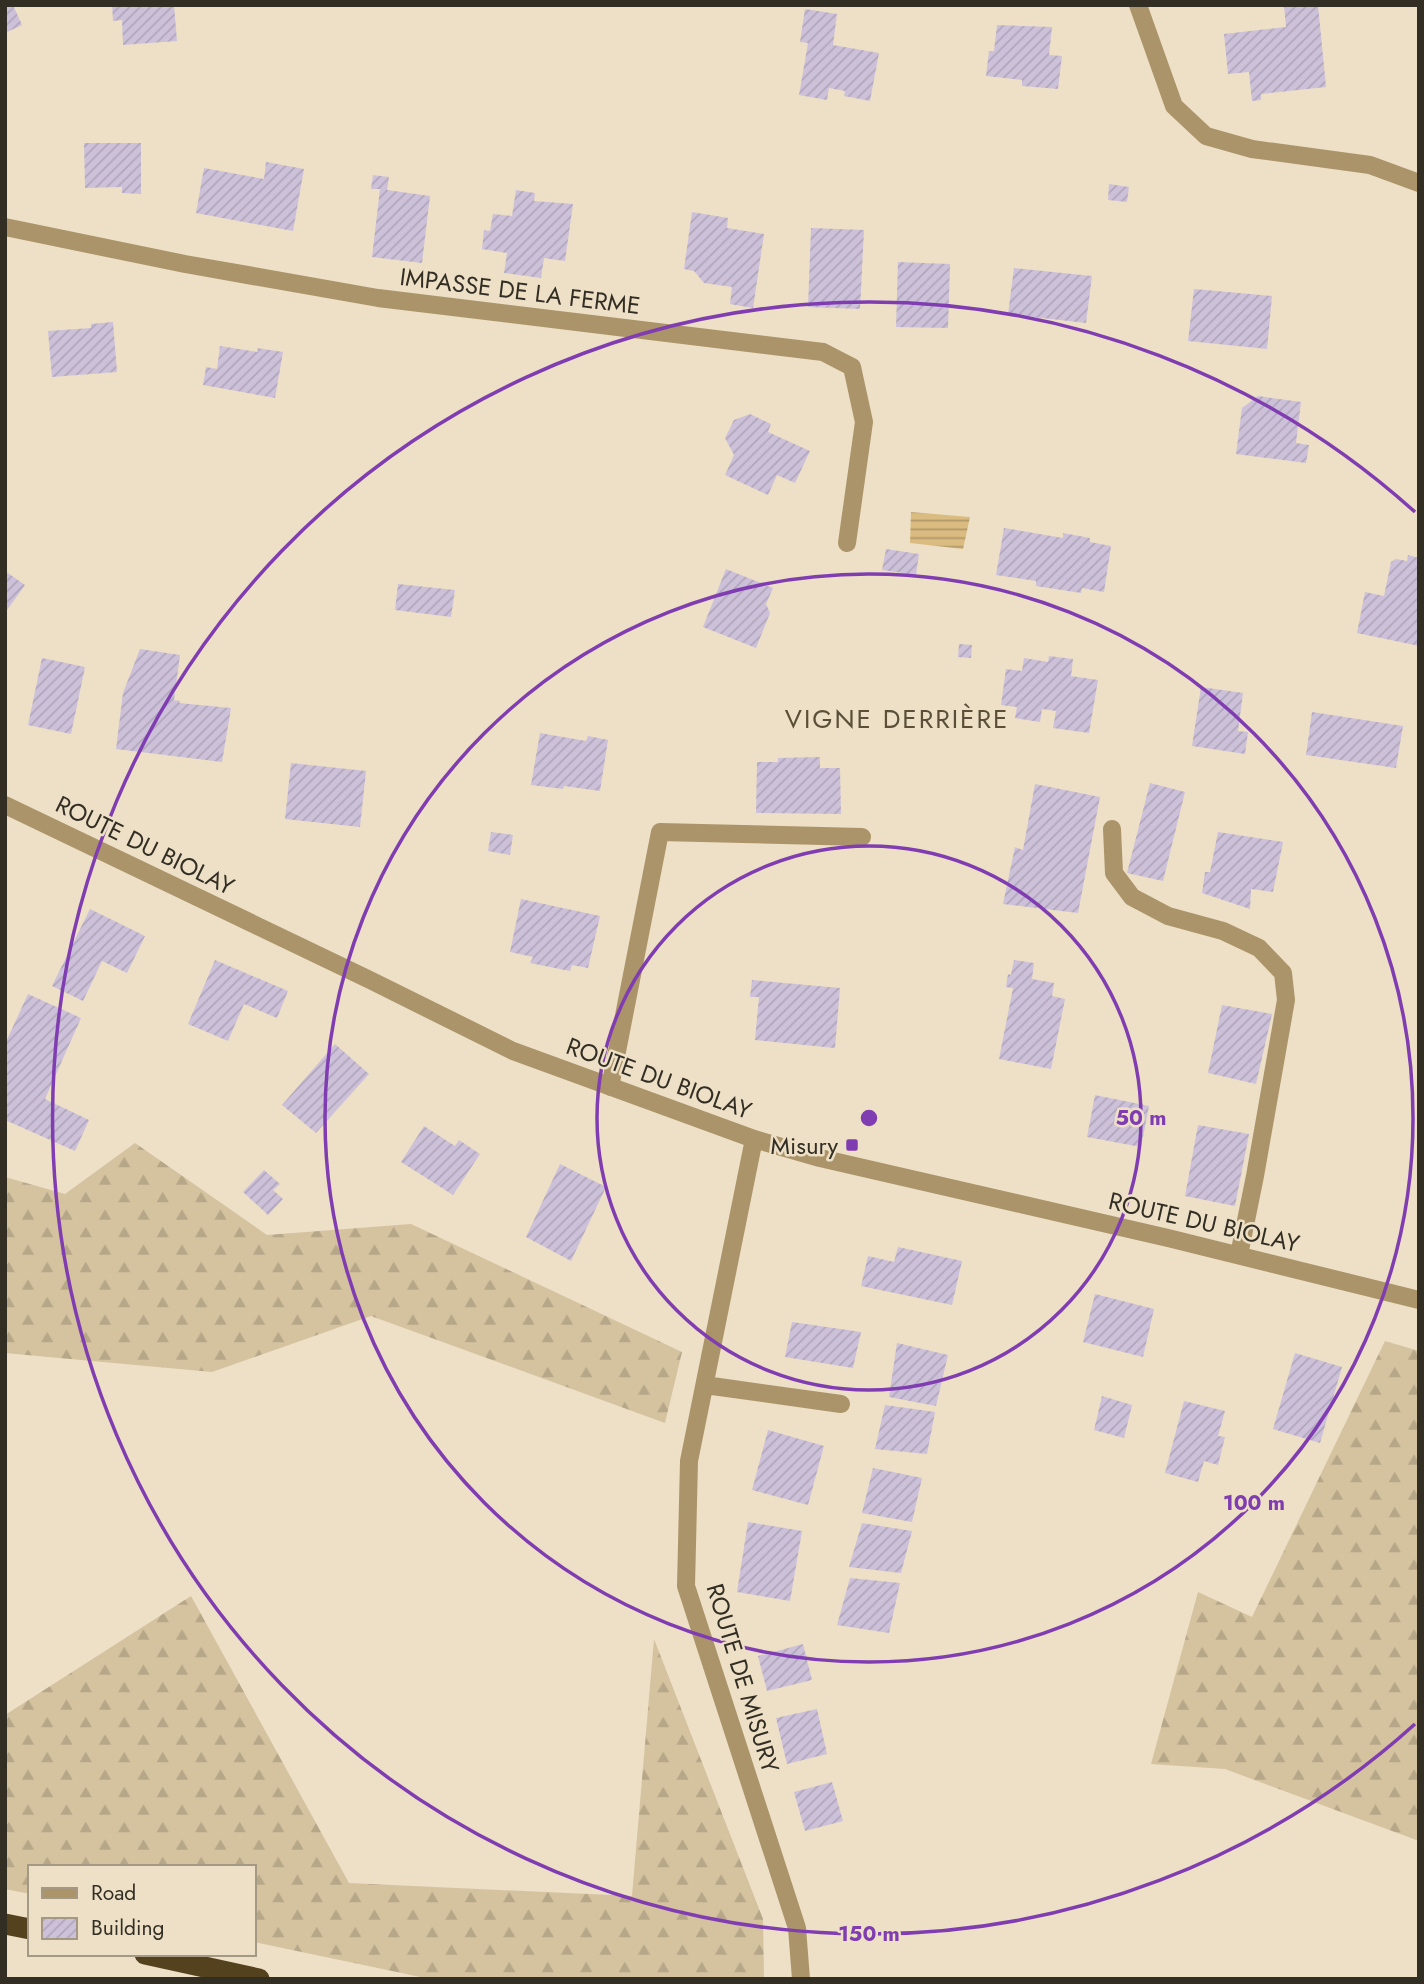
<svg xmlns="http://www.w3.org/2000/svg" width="1424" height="1984" font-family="Jost,sans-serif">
	<defs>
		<pattern id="forest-firs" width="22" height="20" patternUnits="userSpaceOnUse" patternTransform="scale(1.75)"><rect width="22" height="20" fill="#d5c29f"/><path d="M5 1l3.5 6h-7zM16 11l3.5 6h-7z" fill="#b7a789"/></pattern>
		<pattern id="water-rules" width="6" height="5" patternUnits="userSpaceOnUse" patternTransform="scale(1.75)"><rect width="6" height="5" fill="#dabb80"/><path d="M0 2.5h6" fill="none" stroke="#b19869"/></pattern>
		<pattern id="building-hatch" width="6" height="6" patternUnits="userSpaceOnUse" patternTransform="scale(1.75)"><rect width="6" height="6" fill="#cdc1da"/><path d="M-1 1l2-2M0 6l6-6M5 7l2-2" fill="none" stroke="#b0a6bb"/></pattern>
	</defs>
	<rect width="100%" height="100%" fill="#ede0c6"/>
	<path fill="url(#forest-firs)" d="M 135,1143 L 267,1235 L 411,1224 L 682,1352 L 665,1423 L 371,1316 L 212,1372 L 5,1353 L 5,1177 L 65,1194 Z
		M 1385,1341 L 1419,1351 L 1419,1841 L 1225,1769 L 1151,1764 L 1198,1592 L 1252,1617 Z
		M 191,1596 L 349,1883 L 632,1896 L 654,1639 L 763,1919 L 764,1979 L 430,1979 L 254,1942 L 254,1867 L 30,1867 L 30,1894 L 5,1889 L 5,1715 Z"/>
	<path fill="url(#water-rules)" d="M 911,512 L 970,517 L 963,549 L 910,543 Z"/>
	<path fill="url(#building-hatch)" d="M 5,5 L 13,5 L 22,25 L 5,33 Z
		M 112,5 L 174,5 L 177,41 L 123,45 L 122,20 L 113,21 Z
		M 1284,5 L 1318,5 L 1326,87 L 1261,94 L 1261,100 L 1252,101 L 1249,72 L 1228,74 L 1224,34 L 1286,27 Z
		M 805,9 L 837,14 L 833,45 L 879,53 L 870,101 L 844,96 L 845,91 L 829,88 L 827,100 L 799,95 L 808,43 L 800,42 Z
		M 997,25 L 1052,27 L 1049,55 L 1062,56 L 1058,89 L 1022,86 L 1022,80 L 986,76 L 989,51 L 994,51 Z
		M 84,143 L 141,143 L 141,194 L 122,193 L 122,187 L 85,188 Z
		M 266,162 L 304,169 L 293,231 L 196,213 L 204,168 L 264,179 Z
		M 373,175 L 389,177 L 387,190 L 430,196 L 422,263 L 372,257 L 380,189 L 371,189 Z
		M 1109,184 L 1129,187 L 1127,202 L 1108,200 Z
		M 516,190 L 535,193 L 534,201 L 573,204 L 565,261 L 544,258 L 541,278 L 504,273 L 507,253 L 482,249 L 484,230 L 490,231 L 493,214 L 512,216 Z
		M 692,212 L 728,218 L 727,228 L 764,234 L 753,308 L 730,304 L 732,287 L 704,283 L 694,271 L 684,269 Z
		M 811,228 L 864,230 L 860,309 L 808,307 Z
		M 898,262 L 950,264 L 948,328 L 896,327 Z
		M 1014,268 L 1092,276 L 1086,323 L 1008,314 Z
		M 1194,289 L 1272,296 L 1267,349 L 1188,341 Z
		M 113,322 L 117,372 L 52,377 L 48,331 L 91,328 L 91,324 Z
		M 220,346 L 258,352 L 257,348 L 283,352 L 275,398 L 203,385 L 206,367 L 217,369 Z
		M 1258,396 L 1301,402 L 1296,443 L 1309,445 L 1306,463 L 1236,454 L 1242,408 Z
		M 750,414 L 771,424 L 768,432 L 810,451 L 795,483 L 777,475 L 768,495 L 725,475 L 734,455 L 725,438 L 734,420 Z
		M 1004,528 L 1063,538 L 1063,533 L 1090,538 L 1090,542 L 1111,546 L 1104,592 L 1082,588 L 1081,593 L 1036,586 L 1036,581 L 996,575 Z
		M 886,549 L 919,554 L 916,575 L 882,570 Z
		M 1408,555 L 1419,558 L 1419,646 L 1357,633 L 1365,592 L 1384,596 L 1391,562 L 1396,559 L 1407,561 Z
		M 726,569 L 773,588 L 766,604 L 770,613 L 756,648 L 703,627 Z
		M 5,571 L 25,585 L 5,613 Z
		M 398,584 L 455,590 L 451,617 L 395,610 Z
		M 959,644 L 972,645 L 971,658 L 958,657 Z
		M 140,649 L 180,655 L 174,700 L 180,701 L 179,703 L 231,708 L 222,762 L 116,749 L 123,693 Z
		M 1049,656 L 1073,659 L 1071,676 L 1098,680 L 1089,733 L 1053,728 L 1056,711 L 1042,709 L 1040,722 L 1015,718 L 1017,707 L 1001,705 L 1006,669 L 1022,671 L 1024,658 L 1048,662 Z
		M 42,658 L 85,667 L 71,734 L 28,725 Z
		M 1201,687 L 1243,693 L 1238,731 L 1248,732 L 1245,754 L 1192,746 Z
		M 1312,712 L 1403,726 L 1396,768 L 1306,755 Z
		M 540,733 L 586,741 L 588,736 L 608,740 L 600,791 L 564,786 L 563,789 L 531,785 Z
		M 820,757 L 820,768 L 840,768 L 841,814 L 756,813 L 757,762 L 778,762 L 778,758 Z
		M 291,763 L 366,771 L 360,827 L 285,819 Z
		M 1150,783 L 1185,792 L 1163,881 L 1127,873 Z
		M 1035,784 L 1100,797 L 1078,913 L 1003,904 L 1015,847 L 1023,850 Z
		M 491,832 L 513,835 L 510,855 L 488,851 Z
		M 1218,832 L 1283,842 L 1273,892 L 1251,889 L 1250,909 L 1202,893 L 1205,872 L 1210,872 Z
		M 521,899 L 600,916 L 588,968 L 572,965 L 570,971 L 530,963 L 533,957 L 510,952 Z
		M 90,909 L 145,936 L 127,973 L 102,961 L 83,1001 L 52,986 Z
		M 215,960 L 288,991 L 277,1018 L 244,1004 L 228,1041 L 188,1024 Z
		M 1014,960 L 1034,963 L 1032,979 L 1054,983 L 1052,996 L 1065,999 L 1051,1069 L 999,1059 L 1013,988 L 1006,987 L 1008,974 L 1011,975 Z
		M 752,980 L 840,988 L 835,1048 L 755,1040 L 759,997 L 750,997 Z
		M 28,994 L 81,1018 L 45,1099 L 89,1120 L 75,1151 L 5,1120 L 5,1044 Z
		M 1222,1005 L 1272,1014 L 1256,1084 L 1208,1073 Z
		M 335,1044 L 369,1074 L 316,1133 L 282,1105 Z
		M 1095,1095 L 1149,1106 L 1141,1147 L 1087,1137 Z
		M 1198,1125 L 1249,1134 L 1235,1206 L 1185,1196 Z
		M 424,1126 L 455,1146 L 459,1140 L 480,1154 L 453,1195 L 401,1162 Z
		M 560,1164 L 606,1187 L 571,1261 L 526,1237 Z
		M 264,1170 L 280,1184 L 273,1190 L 283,1199 L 268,1215 L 243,1192 Z
		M 898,1247 L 962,1261 L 952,1305 L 861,1286 L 868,1256 L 894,1262 Z
		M 1095,1294 L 1154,1309 L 1143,1357 L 1083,1342 Z
		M 792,1322 L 861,1332 L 853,1368 L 785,1357 Z
		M 897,1343 L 948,1355 L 936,1406 L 889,1397 Z
		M 1295,1353 L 1342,1367 L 1320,1443 L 1273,1429 Z
		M 1102,1396 L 1132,1405 L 1124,1438 L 1094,1430 Z
		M 1184,1401 L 1225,1411 L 1218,1436 L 1225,1437 L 1218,1465 L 1204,1461 L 1198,1482 L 1165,1473 Z
		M 885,1405 L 935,1412 L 927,1454 L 875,1449 Z
		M 768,1430 L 824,1446 L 808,1505 L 752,1490 Z
		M 873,1468 L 922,1478 L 912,1522 L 862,1513 Z
		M 748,1522 L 802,1531 L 790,1601 L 737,1592 Z
		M 862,1523 L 912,1531 L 901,1573 L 849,1567 Z
		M 850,1578 L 900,1583 L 889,1633 L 837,1625 Z
		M 803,1644 L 812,1680 L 767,1691 L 758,1656 Z
		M 817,1709 L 827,1754 L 787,1764 L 776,1718 Z
		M 832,1782 L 843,1821 L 805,1831 L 794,1792 Z"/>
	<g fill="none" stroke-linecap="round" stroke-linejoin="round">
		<path stroke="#ab9469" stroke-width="18" d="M 1138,5 L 1174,106 L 1206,136 L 1252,149 L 1370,165 L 1419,183
			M 5,227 L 185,264 L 378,298 L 823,352 L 852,367 L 864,422 L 847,543
			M 5,805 L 370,980 L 513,1051 L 754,1139 L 820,1158 L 1168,1238 L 1419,1300
			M 1112,829 L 1114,873 L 1132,897 L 1168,916 L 1223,931 L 1259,948 L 1283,973 L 1286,1000 L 1255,1176 L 1239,1255
			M 610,1087 L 660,832 L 862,837
			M 754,1139 L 689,1461 L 686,1586 L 797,1928 L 801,1979
			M 705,1385 L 841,1404"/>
		<path stroke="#54421e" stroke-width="21" d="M 5,1924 L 30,1929
			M 145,1954 L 259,1979"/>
	</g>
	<g fill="none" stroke="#803db1" stroke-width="3.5">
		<circle cx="869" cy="1118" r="272"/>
		<circle cx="869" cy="1118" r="544"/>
		<path d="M1415 1724A816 816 0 1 1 1415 512"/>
	</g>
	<rect fill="#803db1" stroke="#ede0c6" stroke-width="2.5" x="845" y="1138" width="14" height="14" rx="3.5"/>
	<g text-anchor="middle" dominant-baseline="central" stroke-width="5" stroke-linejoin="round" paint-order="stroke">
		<g font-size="24" fill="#332e24" stroke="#ede0c6">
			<text transform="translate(520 291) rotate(7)">IMPASSE DE LA FERME</text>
			<text transform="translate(145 845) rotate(26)">ROUTE DU BIOLAY</text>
			<text transform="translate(659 1078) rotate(20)">ROUTE DU BIOLAY</text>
			<text transform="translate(1204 1222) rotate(13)">ROUTE DU BIOLAY</text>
			<text transform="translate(743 1678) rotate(73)">ROUTE DE MISURY</text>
		</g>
		<g font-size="24" fill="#332e24" stroke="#ede0c6" text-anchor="end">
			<text x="838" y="1145">Misury</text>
		</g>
		<g font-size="26" letter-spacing="2" fill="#5b4f39" stroke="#ede0c6">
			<text x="897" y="719">VIGNE DERRIÈRE</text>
		</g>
	</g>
	<circle cx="869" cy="1118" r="10" fill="#803db1" stroke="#ede0c6" stroke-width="3.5"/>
	<g font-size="21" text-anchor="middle" font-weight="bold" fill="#803db1" stroke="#ede0c6" stroke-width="5" stroke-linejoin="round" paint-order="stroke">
		<text x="1141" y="1125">50 m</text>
		<text x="1254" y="1510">100 m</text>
		<text x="869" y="1941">150 m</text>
	</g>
	<rect width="1424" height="1984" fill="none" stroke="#332e24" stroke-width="14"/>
	<rect x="28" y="1865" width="228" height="91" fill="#ede0c6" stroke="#a39985" stroke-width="2"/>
	<rect x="42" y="1888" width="35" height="10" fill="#ab9469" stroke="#a39985" stroke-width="2"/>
	<text x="91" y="1900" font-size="21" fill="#332e24">Road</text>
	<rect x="42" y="1918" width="35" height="21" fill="url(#building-hatch)" stroke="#a39985" stroke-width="2"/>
	<text x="91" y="1935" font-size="21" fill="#332e24">Building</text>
</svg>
